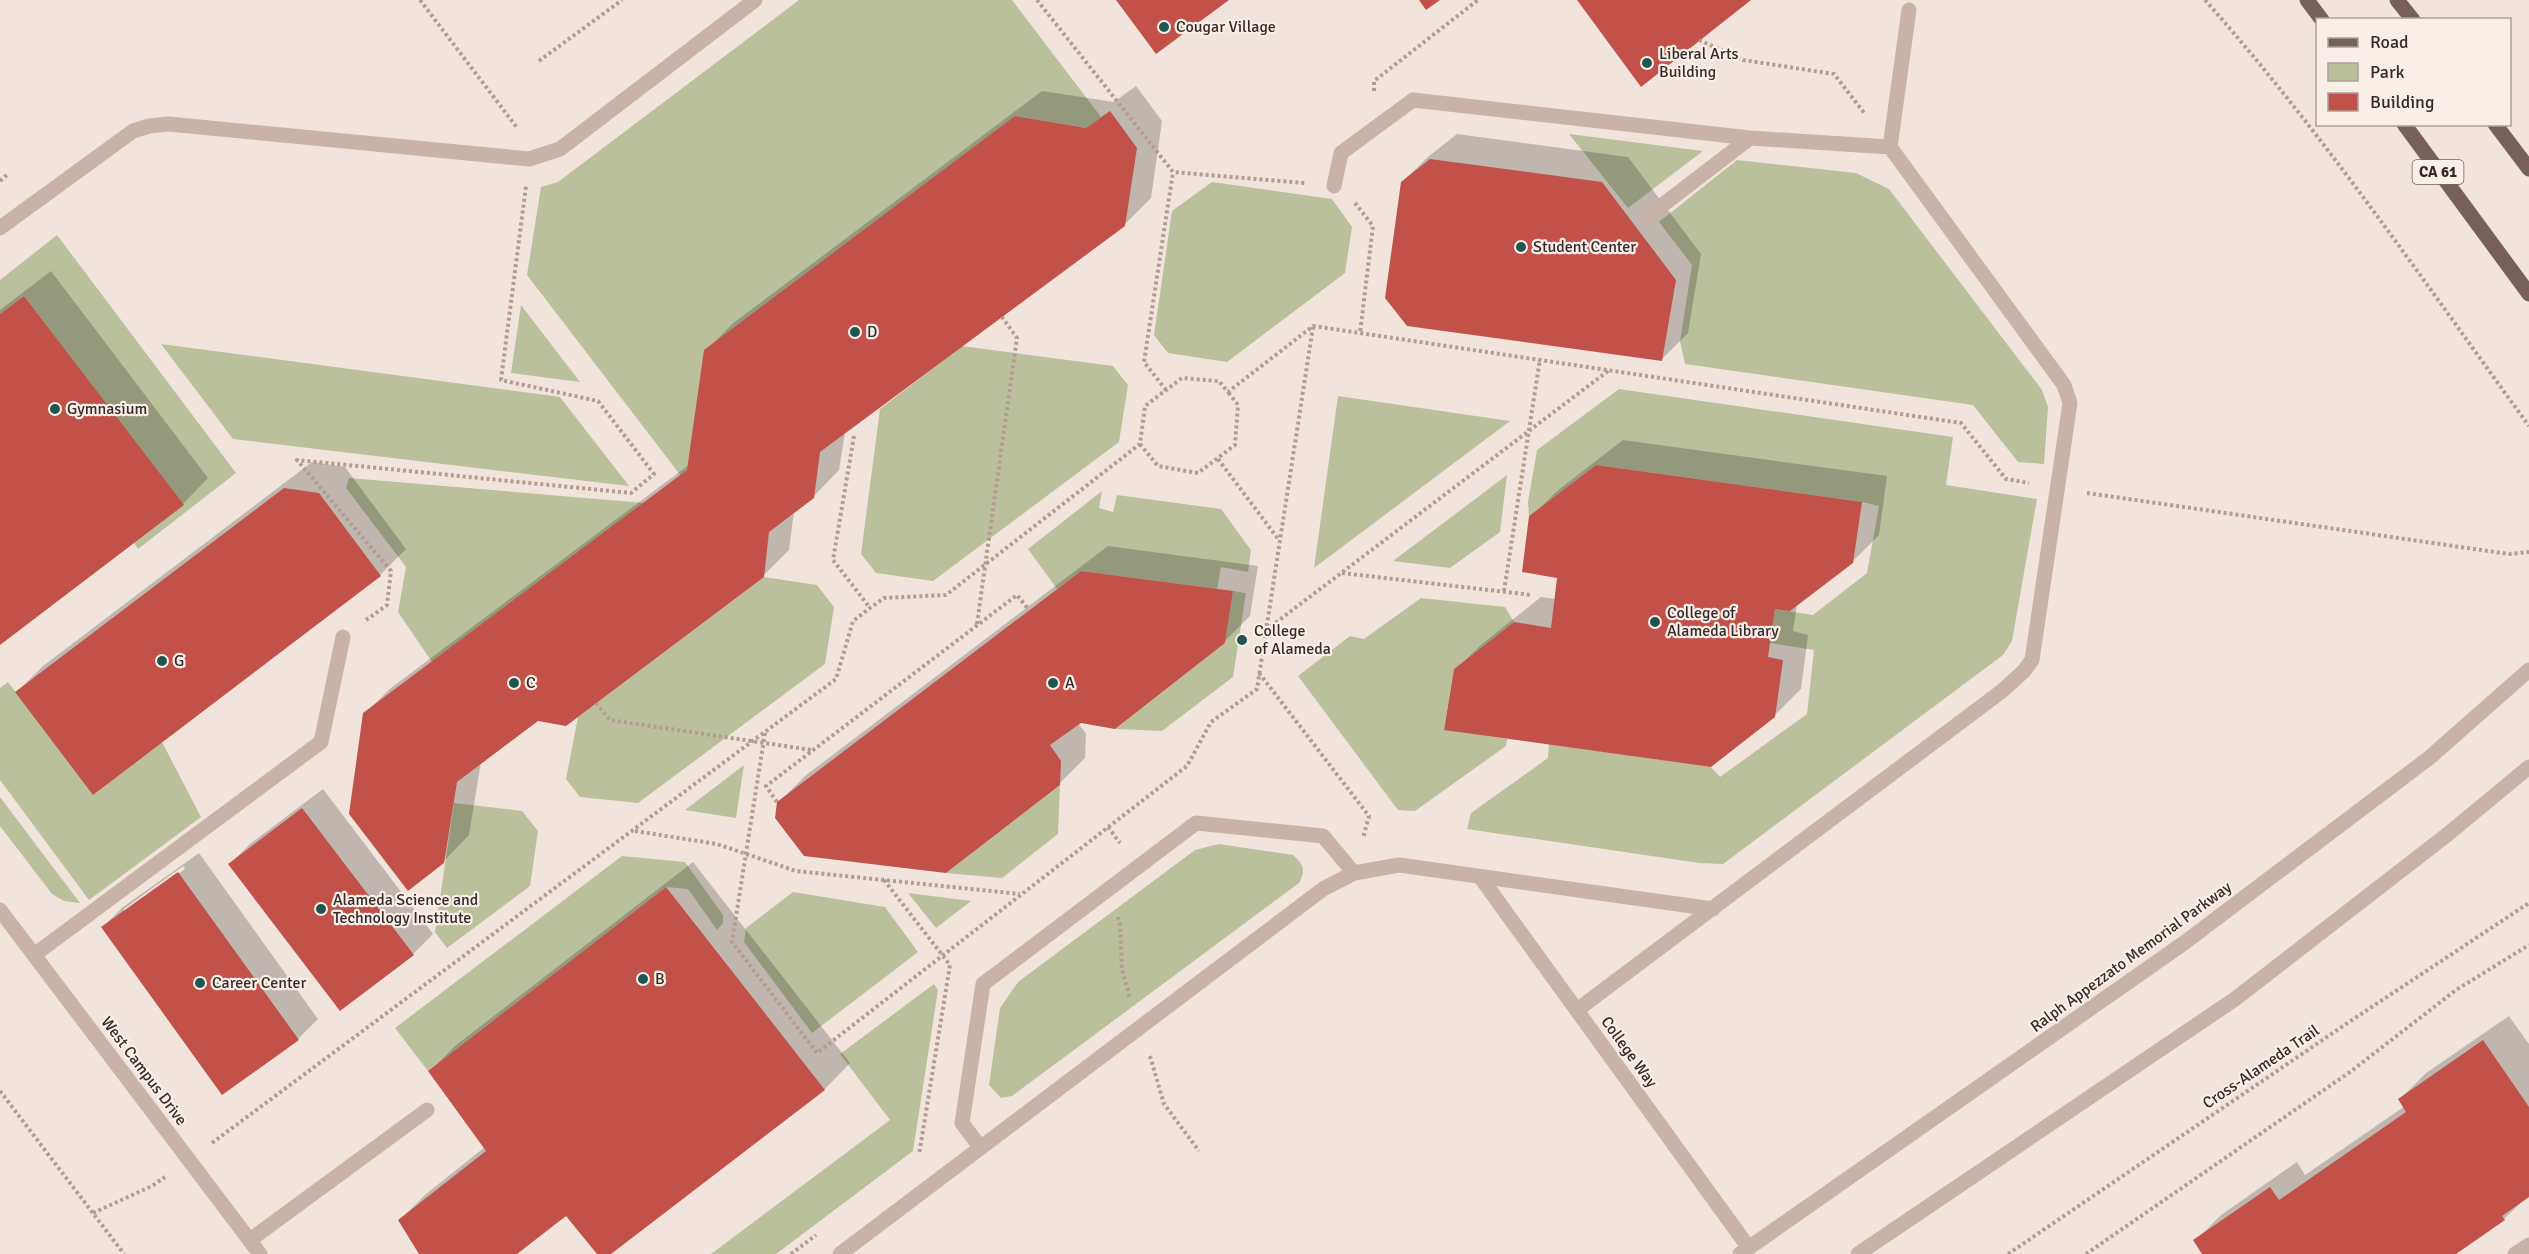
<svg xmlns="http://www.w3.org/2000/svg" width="2529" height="1254" font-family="Signika,sans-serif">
	<rect width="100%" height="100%" fill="#f1e4dc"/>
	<path fill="#bac09c" d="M 799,0 L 1012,0 L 1101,117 L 1086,128 L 1015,116 L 681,476 L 527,275 L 541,187 L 558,182 Z
		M 1569,134 L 1703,151 L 1628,208 Z
		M 1737,160 L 1856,173 L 1889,189 L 2042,390 L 2048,407 L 2044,464 L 2018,462 L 1973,405 L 1685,364 L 1680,341 L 1692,265 L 1659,222 Z
		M 1212,182 L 1332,199 L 1352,227 L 1345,273 L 1227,362 L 1168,353 L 1154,335 L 1172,211 Z
		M 57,235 L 236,473 L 138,549 L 134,543 L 183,505 L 24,296 L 0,314 L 0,280 Z
		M 521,305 L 580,382 L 511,373 Z
		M 161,344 L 560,397 L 629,486 L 233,439 Z
		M 962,346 L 1113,366 L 1128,385 L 1119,442 L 933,581 L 876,573 L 861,554 L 880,409 Z
		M 1619,389 L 1953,437 L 1946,485 L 2037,499 L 2012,641 L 2003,655 L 1723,864 L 1699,863 L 1467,829 L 1471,813 L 1548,758 L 1549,744 L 1711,767 L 1720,777 L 1807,714 L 1814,650 L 1770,643 L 1775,609 L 1813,615 L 1867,573 L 1879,506 L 1862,502 L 1596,465 L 1529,516 L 1528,502 L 1537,450 Z
		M 1338,396 L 1510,421 L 1314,568 Z
		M 1507,475 L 1500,532 L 1450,568 L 1393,561 Z
		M 349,478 L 645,503 L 432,662 L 398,612 L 406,567 L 346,488 Z
		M 1102,491 L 1099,508 L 1113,512 L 1117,495 L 1221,509 L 1251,550 L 1248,572 L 1221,567 L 1217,589 L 1081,571 L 1057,589 L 1028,549 Z
		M 764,577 L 817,585 L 834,607 L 825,664 L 638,803 L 580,797 L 566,779 L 578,717 Z
		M 1233,591 L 1246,593 L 1233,677 L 1162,731 L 1115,729 L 1225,643 Z
		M 1421,598 L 1505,607 L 1514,622 L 1454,669 L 1444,729 L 1507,739 L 1506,746 L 1415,811 L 1398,810 L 1298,676 L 1350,636 L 1364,639 Z
		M 8,682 L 93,794 L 162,742 L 201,817 L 89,900 L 0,780 L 0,688 Z
		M 744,765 L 736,818 L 685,810 Z
		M 1060,785 L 1058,834 L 1002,878 L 946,873 Z
		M 0,797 L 80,903 L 64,901 L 52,894 L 0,826 Z
		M 454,803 L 522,811 L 538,831 L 530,886 L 447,948 L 435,932 Z
		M 1219,844 L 1293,855 C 1304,865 1306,870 1299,883 L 1012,1096 L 1001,1098 L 989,1085 L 1000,1008 L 1018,982 L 1195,850 Z
		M 622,856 L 685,862 L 723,915 L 723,923 L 717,930 L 688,889 L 666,887 L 428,1071 L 395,1028 Z
		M 793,892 L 885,907 L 918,952 L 812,1033 L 744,942 L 746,928 Z
		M 908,893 L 971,901 L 936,928 Z
		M 934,984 L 938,990 L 913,1151 L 776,1254 L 711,1254 L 890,1120 L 840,1054 Z"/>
	<path fill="#0003" fill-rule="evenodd" d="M 1136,86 L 1162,121 L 1151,198 L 1124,225 L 845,432 L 839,470 L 813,497 L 794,511 L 789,550 L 763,576 L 537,719 L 481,762 L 469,835 L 443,862 L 364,714 L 391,688 L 690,464 L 706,351 L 732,324 L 1042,91 L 1114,102 Z
		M 1457,134 L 1628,157 L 1701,254 L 1688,333 L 1662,359 L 1402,182 L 1429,156 Z
		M 51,271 L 208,478 L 183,504 L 0,643 L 0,310 Z
		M 1623,440 L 1887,476 L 1879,535 L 1852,562 L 1797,604 L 1793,631 L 1808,635 L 1801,689 L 1774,716 L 1455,670 L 1482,644 L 1541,597 L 1556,599 L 1559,576 L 1531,517 L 1557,491 Z
		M 312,462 L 345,467 L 406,549 L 380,575 L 93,793 L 17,692 L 43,666 Z
		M 1108,546 L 1258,566 L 1250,616 L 1224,642 L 1078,723 L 1086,734 L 1085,758 L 1059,784 L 778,803 L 805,776 Z
		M 323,789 L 433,934 L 413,954 L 230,864 L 250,844 Z
		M 199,853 L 318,1019 L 298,1039 L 103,927 L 123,907 ZM 183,866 L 185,869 L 124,912 L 124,909 Z
		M 693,862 L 850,1063 L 825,1089 L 609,1254 L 599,1254 L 566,1214 L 515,1254 L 421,1254 L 400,1220 L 426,1194 L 485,1147 L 429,1072 L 455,1046 Z
		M 2509,1016 L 2529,1044 L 2529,1195 L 2504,1219 L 2453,1254 L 2204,1254 L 2195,1241 L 2221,1215 L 2297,1162 L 2305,1175 L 2405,1106 L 2400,1099 L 2426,1073 Z"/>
	<path fill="#c25249" d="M 1116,0 L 1229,0 L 1156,54 Z
		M 1419,0 L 1440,0 L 1426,10 Z
		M 1577,0 L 1751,0 L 1641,87 Z
		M 1110,111 L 1137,148 L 1125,226 L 820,452 L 814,498 L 769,532 L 764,577 L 566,726 L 538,721 L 457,782 L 444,863 L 408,891 L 349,814 L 363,713 L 687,470 L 704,350 L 1015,116 L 1086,128 Z
		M 1430,159 L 1602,182 L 1676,280 L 1662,361 L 1407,326 L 1385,298 L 1401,182 Z
		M 24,296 L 184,505 L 0,645 L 0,314 Z
		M 1596,465 L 1862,502 L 1853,563 L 1790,611 L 1775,609 L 1768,657 L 1783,660 L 1775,717 L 1711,767 L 1444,730 L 1454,669 L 1514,622 L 1551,628 L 1557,578 L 1522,572 L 1529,516 Z
		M 284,488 L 319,493 L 381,576 L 93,795 L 15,692 Z
		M 1081,571 L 1233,591 L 1225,643 L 1115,729 L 1081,723 L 1050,745 L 1061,761 L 1060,785 L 946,873 L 804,856 L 775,818 L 777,802 Z
		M 302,808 L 414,955 L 340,1011 L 228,864 Z
		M 178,872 L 299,1040 L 222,1095 L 101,927 Z
		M 666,887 L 825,1090 L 611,1254 L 597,1254 L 566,1216 L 517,1254 L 419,1254 L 398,1220 L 486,1151 L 428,1071 Z
		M 2483,1040 L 2529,1107 L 2529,1197 L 2502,1216 L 2505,1220 L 2456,1254 L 2202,1254 L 2193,1240 L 2270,1187 L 2279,1200 L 2406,1112 L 2398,1099 Z"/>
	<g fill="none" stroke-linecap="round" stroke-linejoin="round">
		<path stroke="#b49b92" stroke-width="4" stroke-dasharray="3 3" stroke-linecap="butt" d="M 420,0 L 518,129
			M 1037,0 L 1173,172 L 1305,183
			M 2205,0 C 2323,133 2424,282 2529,426
			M 1699,40 L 1743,60 L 1834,74 L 1865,114
			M 539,61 L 622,0
			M 1374,91 L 1374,81 L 1478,0
			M 0,181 L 7,175
			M 1355,203 L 1373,226 L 1360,333
			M 1166,390 L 1144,362 L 1173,172
			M 854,436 L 833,560 L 870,608
			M 1140,444 L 1158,466 L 1198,473 L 1235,445 L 1238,405 L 1228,392
			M 1218,459 L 1279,540
			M 2087,493 L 2509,554 L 2529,552
			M 1342,573 L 1532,595
			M 1504,591 L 1540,359
			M 366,620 L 387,605 L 391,571 L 297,460 L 631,493 L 654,474 L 598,401 L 501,380 L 526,186
			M 1266,630 L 1608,371
			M 1259,673 L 1369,816 L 1363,838
			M 765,733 L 732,942 L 817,1053 L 1187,766 L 1211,722 L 1257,689 L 1313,327
			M 777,802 L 766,786 L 1017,595 L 1029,610
			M 1108,827 L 1120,843
			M 635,831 L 717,844 L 796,871 L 1020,894
			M 884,880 L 950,965 L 919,1155
			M 1118,917 L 1120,924 L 1122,970 L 1130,998
			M 1150,1056 L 1164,1104 L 1199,1151
			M 0,1091 L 124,1254
			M 212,1143 L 836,679 L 853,621 L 870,608 L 884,598 L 946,595 L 1140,444 L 1145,406 L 1182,378 L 1219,381 L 1228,392 L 1313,326 L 1961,423 L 2006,479 L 2029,483
			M 93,1213 L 152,1186 L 165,1177
			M 791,1254 L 816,1235
			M 2008,1254 L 2346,1024 L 2529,903
			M 2086,1254 L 2350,1072 L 2456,990 L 2529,945"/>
		<path stroke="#c9b2a8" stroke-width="15" d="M 1334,186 L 1341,153 L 1413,100 L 1750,138
			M 1647,217 L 1750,138 L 1890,147
			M 0,228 L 133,131 L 149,126 L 169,124 L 529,159 L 560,149 L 755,0
			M 34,955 L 321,742 L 343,637
			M 1577,1010 L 2002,691 L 2024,671 L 2032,660 L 2070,403 L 2064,385 L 1890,147 L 1909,10
			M 980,1147 L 962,1123 L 983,984 L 1196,823 L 1323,836 L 1354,873
			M 250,1240 L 427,1110
			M 840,1254 L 1323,889 L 1354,873 L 1399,865 L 1713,909
			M 2515,1254 L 2529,1245"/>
		<path stroke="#c9b2a8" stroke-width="15" d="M 1481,878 L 1749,1248
			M 0,910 L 260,1254"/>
		<path stroke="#c9b2a8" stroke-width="15" d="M 1740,1254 L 2184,943 L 2429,758 L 2529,670
			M 1858,1254 L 2235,999 L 2448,834 L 2529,767"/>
		<path stroke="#775f5a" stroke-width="15" d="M 2307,0 L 2322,20
			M 2397,0 L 2413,20
			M 2404,124 L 2529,294
			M 2495,124 L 2529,169"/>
		<path stroke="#b49b92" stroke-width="4" stroke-dasharray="3 3" stroke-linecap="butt" d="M 977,624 L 1017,338 L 1002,317
			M 596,703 L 610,720 L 812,750"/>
	</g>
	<g fill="#1f5650" stroke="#f9eee8" stroke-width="2">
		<circle cx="1164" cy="27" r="6"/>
		<circle cx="1647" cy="63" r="6"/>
		<circle cx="1521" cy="247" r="6"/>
		<circle cx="855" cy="332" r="6"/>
		<circle cx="55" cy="409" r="6"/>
		<circle cx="1655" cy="622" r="6"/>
		<circle cx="1242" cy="640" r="6"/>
		<circle cx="162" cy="661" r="6"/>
		<circle cx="514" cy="683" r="6"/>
		<circle cx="1053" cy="683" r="6"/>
		<circle cx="321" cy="909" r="6"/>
		<circle cx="643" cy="979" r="6"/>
		<circle cx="200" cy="983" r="6"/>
	</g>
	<g text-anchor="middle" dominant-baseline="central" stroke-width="4.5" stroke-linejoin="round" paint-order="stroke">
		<rect fill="#f9eee8" stroke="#706562" stroke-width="1.5" x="2412.5" y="160" width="51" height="24" rx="4.5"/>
		<g font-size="15" font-weight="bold" fill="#362a28">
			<text x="2438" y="172">CA 61</text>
		</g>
		<g font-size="16" fill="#362a28" stroke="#f9eee8" text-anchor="start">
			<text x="1176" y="27">Cougar Village</text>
			<text x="1659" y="54">Liberal Arts<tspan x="1659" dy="18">Building</tspan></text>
			<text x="1533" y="247">Student Center</text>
			<text x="867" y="332">D</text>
			<text x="67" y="409">Gymnasium</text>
			<text x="1667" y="613">College of<tspan x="1667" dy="18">Alameda Library</tspan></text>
			<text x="1254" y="631">College<tspan x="1254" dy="18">of Alameda</tspan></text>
			<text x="174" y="661">G</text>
			<text x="526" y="683">C</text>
			<text x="1065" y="683">A</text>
			<text x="333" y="900">Alameda Science and<tspan x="333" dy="18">Technology Institute</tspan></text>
			<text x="655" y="979">B</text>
			<text x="212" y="983">Career Center</text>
		</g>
		<g font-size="16" fill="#362a28" stroke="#f9eee8">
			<text transform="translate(2131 957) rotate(-36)">Ralph Appezzato Memorial Parkway</text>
			<text transform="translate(1629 1052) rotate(54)">College Way</text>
			<text transform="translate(2261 1067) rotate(-34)">Cross-Alameda Trail</text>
			<text transform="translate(144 1071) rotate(53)">West Campus Drive</text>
		</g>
	</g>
	<rect x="2316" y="18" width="195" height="108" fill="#f9eee8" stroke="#aba09b" stroke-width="1.5"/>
	<rect x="2328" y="38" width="30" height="9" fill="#775f5a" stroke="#aba09b" stroke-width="1.5"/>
	<text x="2370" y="48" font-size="18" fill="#362a28">Road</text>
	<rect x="2328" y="63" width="30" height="18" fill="#bac09c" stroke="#aba09b" stroke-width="1.5"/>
	<text x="2370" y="78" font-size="18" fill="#362a28">Park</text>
	<rect x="2328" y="93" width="30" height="18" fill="#c25249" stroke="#aba09b" stroke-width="1.5"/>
	<text x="2370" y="108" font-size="18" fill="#362a28">Building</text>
</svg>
